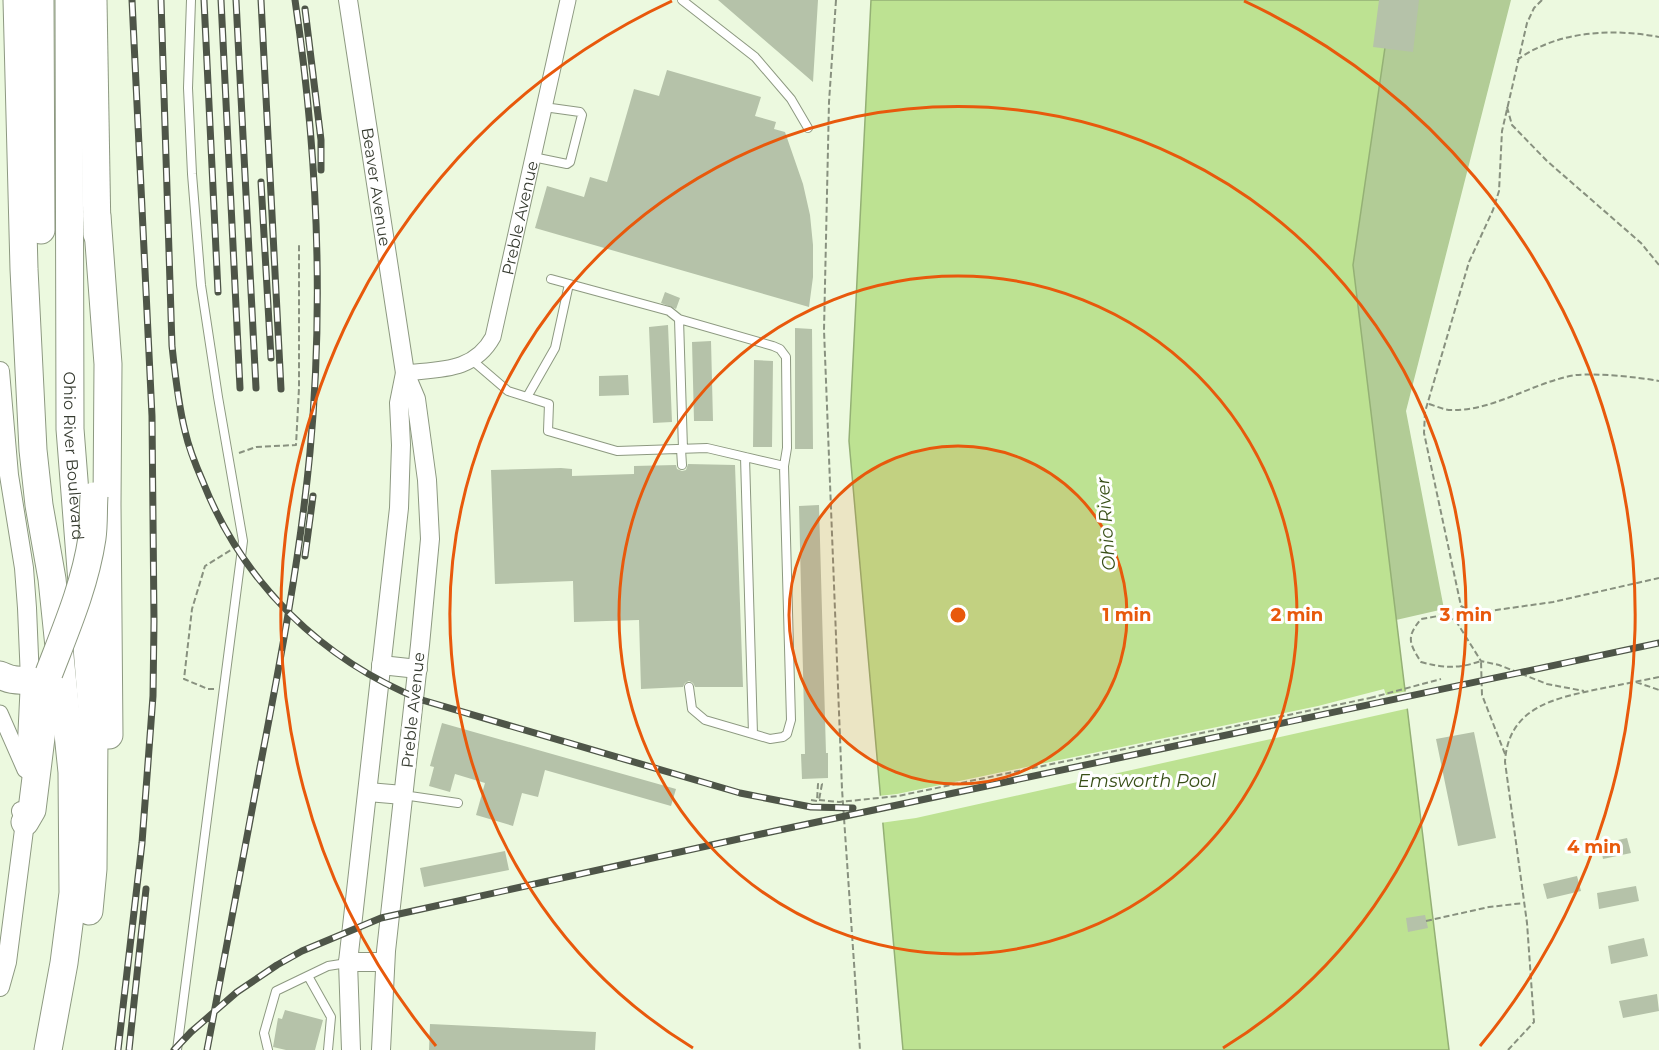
<svg xmlns="http://www.w3.org/2000/svg" width="1659" height="1050" font-family="Montserrat,sans-serif">
	<rect width="100%" height="100%" fill="#ecf9df"/>
	<path fill="#b2cc96" d="M 1392,0 L 1511,0 L 1406,411 L 1444,609 L 1396,620 L 1353,265 Z"/>
	<path fill="#bde292" stroke="#94b075" stroke-width="1.5" d="M 871,0 L 1392,0 L 1353,265 L 1449,1050 L 903,1050 L 849,441 Z"/>
	<path fill="#ecf9df" d="M 1384,689 L 1386,695 L 1408,691 L 1410,708 L 916,818 L 880,823 L 878,796 L 897,794 L 1318,706 Z"/>
	<path fill="#b5c2a9" d="M 718,0 L 818,0 L 813,82 Z
		M 1379,0 L 1419,0 L 1413,52 L 1373,47 Z
		M 667,70 L 761,97 L 755,116 L 776,122 L 774,129 L 785,132 L 803,184 L 810,215 L 813,245 L 813,277 L 809,307 L 535,228 L 547,186 L 584,197 L 590,177 L 607,182 L 634,89 L 659,96 Z
		M 665,292 L 680,298 L 676,309 L 661,303 Z
		M 668,325 L 672,422 L 653,423 L 649,327 Z
		M 795,328 L 812,329 L 813,449 L 795,449 Z
		M 711,341 L 713,421 L 694,421 L 692,342 Z
		M 754,360 L 773,361 L 772,447 L 753,447 Z
		M 628,375 L 629,395 L 599,396 L 599,376 Z
		M 688,464 L 735,465 L 743,687 L 695,687 L 693,683 L 689,681 L 685,683 L 683,687 L 641,689 L 639,620 L 574,622 L 573,581 L 495,584 L 491,470 L 561,468 L 572,469 L 572,476 L 634,474 L 634,466 L 676,465 L 677,469 L 682,471 L 686,470 Z
		M 819,505 L 826,753 L 828,753 L 828,778 L 802,779 L 801,754 L 805,754 L 799,506 Z
		M 442,723 L 676,789 L 671,806 L 545,770 L 538,797 L 522,793 L 513,826 L 476,815 L 485,783 L 455,774 L 450,792 L 429,786 L 434,767 L 430,766 Z
		M 1474,732 L 1496,838 L 1458,846 L 1436,739 Z
		M 1627,838 L 1631,853 L 1603,859 L 1600,844 Z
		M 505,851 L 509,870 L 424,887 L 420,868 Z
		M 1577,876 L 1581,891 L 1547,899 L 1543,884 Z
		M 1636,886 L 1639,901 L 1599,909 L 1597,893 Z
		M 1425,915 L 1428,928 L 1408,932 L 1406,918 Z
		M 1644,938 L 1648,956 L 1611,964 L 1608,946 Z
		M 1657,994 L 1659,1011 L 1623,1018 L 1619,1001 Z
		M 285,1010 L 323,1020 L 315,1050 L 286,1050 L 273,1047 L 278,1018 L 282,1019 Z
		M 430,1024 L 596,1032 L 595,1050 L 429,1050 Z"/>
	<g fill="none" stroke-linecap="round" stroke-linejoin="round">
		<defs>
			<path id="service" d="M 682,0 L 755,57 L 791,99 L 808,128
				M 533,157 L 567,164 L 570,162 L 582,115 L 580,112 L 544,107
				M 551,279 L 669,311 L 679,319 L 773,346 L 780,349 L 786,357 L 787,448 L 784,466 L 791,720 L 787,734 L 783,737 L 770,739 L 705,720 L 692,709 L 689,687
				M 679,319 L 683,449
				M 473,361 L 508,391 L 549,404 L 548,431 L 617,451 L 707,448 L 784,466
				M 527,397 L 555,348 L 569,284
				M 681,449 L 682,465
				M 745,457 L 753,734
				M 403,795 L 458,803
				M 308,976 L 331,1017 L 328,1050
				M 177,1050 L 243,541 L 218,397 L 201,285 L 192,174 L 188,88 L 191,0
				M 268,1050 L 264,1033 L 276,991 L 328,966 L 347,963"/>
			<g id="minor">
				<path id="s1" d="M 405,373 C 439,369 474,372 493,337 L 568,0"/>
				<path d="M 0,713 L 25,770"/>
			</g>
			<g id="tertiary">
				<path id="s2" d="M 348,0 L 405,373 L 416,399 L 427,480 L 430,539 L 420,645 L 386,951 L 381,1050"/>
				<path d="M 0,371 L 9,475 L 24,568 L 27,608 L 30,680 L 26,763"/>
				<path d="M 381,665 L 418,669"/>
				<path d="M 368,792 L 403,795"/>
				<path d="M 348,962 L 385,962"/>
				<path d="M 0,987 L 7,962 L 25,822 L 21,811"/>
				<path d="M 351,1050 L 348,962 L 399,508 L 401,445 L 399,403 L 405,373"/>
			</g>
			<g id="motorway">
				<path d="M 17,0 L 24,269 L 33,450 L 39,505 L 52,579 L 72,772 L 73,893 L 64,963 L 48,1050"/>
				<path d="M 40,0 L 41,230"/>
				<path id="s3" d="M 69,0 L 70,429 L 94,736 L 93,869 L 89,911"/>
				<path d="M 93,0 L 97,234"/>
				<path d="M 97,216 L 108,364 L 107,504 L 109,735"/>
				<path d="M 0,675 C 17,684 32,680 49,673 L 32,810 L 25,822"/>
			</g>
		</defs>
		<use href="#service" stroke="#8d9981" stroke-width="10"/>
		<use href="#minor" stroke="#8d9981" stroke-width="17"/>
		<use href="#tertiary" stroke="#8d9981" stroke-width="20"/>
		<use href="#motorway" stroke="#8d9981" stroke-width="29"/>
		<path stroke="#88917f" stroke-width="2" stroke-dasharray="6 3" stroke-linecap="butt" d="M 836,0 L 829,102 L 824,330 L 842,789 L 860,1050
			M 1542,0 L 1534,8 L 1527,23 L 1502,131 L 1499,191 L 1493,210 L 1469,262 L 1425,412 L 1424,433 L 1461,606 L 1475,613 L 1553,602 L 1659,578
			M 1517,60 C 1557,31 1611,28 1659,37
			M 1507,107 L 1512,125 L 1547,161 L 1641,243 L 1659,265
			M 1429,404 C 1436,406 1444,410 1451,410 C 1495,411 1533,382 1576,375 C 1597,373 1638,377 1659,381
			M 239,453 L 256,447 L 296,445 L 299,388 L 299,243
			M 1636,682 L 1659,690
			M 214,689 L 208,689 L 184,679 L 192,609 L 205,566 L 231,550
			M 1370,698 L 1441,679
			M 1505,754 L 1482,695 L 1481,661 C 1458,669 1443,668 1421,662 C 1409,643 1406,637 1421,619 L 1444,615 L 1456,621 L 1481,661 L 1499,665 L 1547,684 L 1584,691
			M 811,800 L 817,801 L 818,784 L 822,784 L 819,800
			M 1426,921 L 1489,907 L 1524,903
			M 1508,1050 L 1534,1022 L 1527,923 L 1505,762 C 1508,707 1555,698 1599,689 C 1619,685 1639,681 1659,677"/>
		<use href="#service" stroke="#fff" stroke-width="8"/>
		<use href="#minor" stroke="#fff" stroke-width="15"/>
		<use href="#tertiary" stroke="#fff" stroke-width="18"/>
		<use href="#motorway" stroke="#fff" stroke-width="27"/>
		<defs>
			<path id="rail" d="M 161,0 L 172,346 C 175,374 178,403 185,431 C 189,449 196,466 203,482 C 243,583 322,660 422,700 L 740,793 L 811,807 L 853,808
				M 204,0 L 218,292
				M 221,0 L 240,388
				M 236,0 L 256,388
				M 261,0 L 281,389
				M 305,9 L 321,140 L 321,170
				M 261,182 L 271,358
				M 305,556 L 313,496
				M 118,1050 L 142,843 L 153,696 L 154,621 L 152,416 L 132,0
				M 129,1050 L 146,889
				M 174,1050 L 191,1032 L 237,992 L 277,965 L 302,951 L 381,918 L 775,831 L 1659,643
				M 207,1050 C 225,956 242,862 260,767 C 280,663 300,558 310,452 C 324,302 317,148 295,0"/>
		</defs>
		<use href="#rail" stroke="#4e5548" stroke-width="7"/>
		<use href="#rail" stroke="#fff" stroke-width="4.5" stroke-dasharray="14" stroke-linecap="butt"/>
		<defs>
			<path id="motorway-bridge" d="M 49,673 C 66,629 85,585 92,538 C 94,524 93,510 94,496"/>
		</defs>
		<use href="#motorway-bridge" stroke="#8d9981" stroke-width="29" stroke-linecap="butt"/>
		<path stroke="#88917f" stroke-width="2" stroke-dasharray="6 3" stroke-linecap="butt" d="M 819,800 L 839,802 L 898,796 L 1370,698"/>
		<use href="#motorway-bridge" stroke="#fff" stroke-width="27"/>
	</g>
	<circle cx="958" cy="615" r="169" fill="#e8590c" fill-opacity=".12"/>
	<g fill="none" stroke="#e8590c" stroke-width="3">
		<circle cx="958" cy="615" r="169"/>
		<circle cx="958" cy="615" r="339"/>
		<path d="M693 1048A508 508 0 1 1 1223 1048"/>
		<path d="M436 1046A677 677 0 0 1 672 1M1244 1A677 677 0 0 1 1480 1046"/>
	</g>
	<g text-anchor="middle" dominant-baseline="central" stroke-width="6" stroke-linejoin="round" paint-order="stroke">
		<g font-size="16" fill="#363b30" stroke="#fff">
			<text stroke="none"><textPath href="#s2" startOffset="189">Beaver Avenue</textPath></text>
			<text stroke="none"><textPath href="#s1" startOffset="222">Preble Avenue</textPath></text>
			<text stroke="none"><textPath href="#s3" startOffset="456">Ohio River Boulevard</textPath></text>
			<text transform="translate(413 710) rotate(-84)">Preble Avenue</text>
		</g>
		<g font-size="18" font-style="italic" fill="#384f17" stroke="#fff">
			<text transform="translate(1106 524) rotate(-94)">Ohio River</text>
			<text x="1147" y="781">Emsworth Pool</text>
		</g>
	</g>
	<circle cx="958" cy="615" r="9" fill="#e8590c" stroke="#fff" stroke-width="3"/>
	<g font-size="18" text-anchor="middle" font-weight="bold" fill="#e8590c" stroke="#fff" stroke-width="6" stroke-linejoin="round" paint-order="stroke">
		<text x="1127" y="621">1 min</text>
		<text x="1297" y="621">2 min</text>
		<text x="1466" y="621">3 min</text>
		<text x="1594" y="853">4 min</text>
	</g>
</svg>
